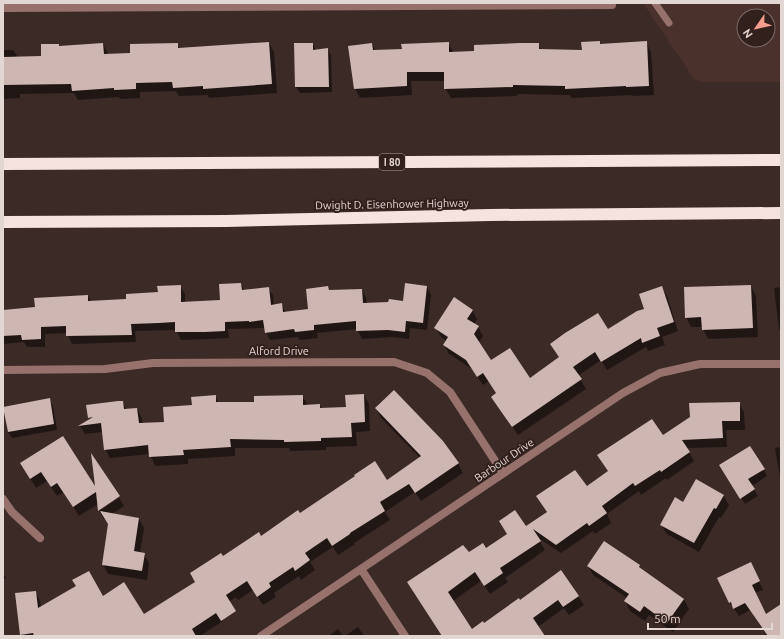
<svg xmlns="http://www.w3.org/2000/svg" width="784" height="639" font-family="Ubuntu,sans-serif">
	<rect width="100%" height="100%" fill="#3c2a27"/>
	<path fill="#4a312c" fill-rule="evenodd" d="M 643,3 L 781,3 L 781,82 L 703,82 L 694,79 ZM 744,16 L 768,16 L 768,40 L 744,40 Z"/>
	<path fill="#0007" fill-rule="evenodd" d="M 600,42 L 601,45 L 646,42 L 651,52 L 654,95 L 632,96 L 631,95 L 572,98 L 570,95 L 517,94 L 517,96 L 451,98 L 445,88 L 445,81 L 411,81 L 412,95 L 360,98 L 355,89 L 372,44 L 376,51 L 403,49 L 448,43 L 454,53 L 475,52 L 538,44 L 541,50 L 583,51 Z
		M 269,43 L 274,52 L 277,93 L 209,98 L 208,95 L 179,96 L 176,91 L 140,92 L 140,98 L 120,99 L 119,97 L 78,100 L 74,93 L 20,94 L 20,98 L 3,99 L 3,50 L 13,50 L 18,57 L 42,57 L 58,45 L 60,47 L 103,44 L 108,54 L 131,54 L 177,44 L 180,49 Z
		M 295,44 L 313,44 L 316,50 L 327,49 L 331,55 L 332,92 L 300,93 L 296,87 Z
		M 241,284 L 245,291 L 268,288 L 273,295 L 274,305 L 281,304 L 286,313 L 309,310 L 328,287 L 330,291 L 362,290 L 366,298 L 367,304 L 404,302 L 427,287 L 431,295 L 427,330 L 410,328 L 409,339 L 393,337 L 362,339 L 357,329 L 317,333 L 318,338 L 300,340 L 298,337 L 270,340 L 266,332 L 265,328 L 228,329 L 229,338 L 210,339 L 181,340 L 176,330 L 135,331 L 136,342 L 72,344 L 67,333 L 45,334 L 45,347 L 27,347 L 24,342 L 3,344 L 3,311 L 36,308 L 88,296 L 91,301 L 127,300 L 159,293 L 180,286 L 185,294 L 185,303 L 221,301 Z
		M 751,286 L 756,296 L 758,337 L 708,339 L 703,329 L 703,327 L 691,327 L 686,317 Z
		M 661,287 L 667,296 L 678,331 L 662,337 L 665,345 L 648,351 L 646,347 L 607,370 L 601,360 L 578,376 L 586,389 L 518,435 L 492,397 L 497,394 L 489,381 L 483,385 L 472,369 L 449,354 L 444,345 L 446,341 L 441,337 L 436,328 L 472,310 L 477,319 L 474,325 L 478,327 L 483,336 L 478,343 L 491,362 L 530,379 L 607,330 L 645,310 Z
		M 781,287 L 781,333 L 779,329 L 774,288 Z
		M 364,395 L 369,404 L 370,431 L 356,432 L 357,446 L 326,447 L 326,450 L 290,451 L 289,448 L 235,448 L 235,456 L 188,459 L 188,464 L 155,466 L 150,454 L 110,458 L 105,449 L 103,432 L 85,434 L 80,426 L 90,420 L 87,406 L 122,402 L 127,410 L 137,409 L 142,418 L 143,424 L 165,423 L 164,407 L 193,406 L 192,398 L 215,396 L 219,403 L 255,403 L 255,397 L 302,396 L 308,405 L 320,405 L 322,409 L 347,408 L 346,396 ZM 97,415 L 98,417 L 91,418 L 91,416 Z
		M 49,400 L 53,406 L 57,430 L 12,438 L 8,432 L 4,408 Z
		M 739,403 L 744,412 L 745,430 L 726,430 L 727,447 L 687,448 L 694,461 L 667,480 L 666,478 L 641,495 L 639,491 L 607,514 L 611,523 L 595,534 L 593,531 L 561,553 L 537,537 L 545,550 L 505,578 L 508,582 L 490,594 L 481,581 L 453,601 L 472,630 L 520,601 L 578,596 L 584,605 L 569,615 L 564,608 L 538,627 L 544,636 L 443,636 L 413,591 L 469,554 L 486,549 L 526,528 L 547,513 L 537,497 L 587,487 L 663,437 Z
		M 376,408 L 458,463 L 463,473 L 421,501 L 415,492 L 385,512 L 390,520 L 354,543 L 355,544 L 338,555 L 333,547 L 310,562 L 315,570 L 301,580 L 299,576 L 274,593 L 276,597 L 263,605 L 253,590 L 238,600 L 236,597 L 217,610 L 223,621 L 200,636 L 22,636 L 21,634 L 35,592 L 40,601 L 41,607 L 103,597 L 144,616 L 196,582 L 223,557 L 261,537 L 299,514 L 387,482 L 420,458 L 381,418 Z
		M 781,447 L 781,483 L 775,448 Z
		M 21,464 L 97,490 L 101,510 L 119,498 L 124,506 L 112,514 L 139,519 L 144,528 L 140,553 L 144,554 L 149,563 L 147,580 L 108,574 L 103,564 L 109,524 L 106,518 L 104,519 L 99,510 L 98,504 L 79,516 L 64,492 L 57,496 L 47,481 L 36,488 Z
		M 764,470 L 767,476 L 752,486 L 758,496 L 745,504 L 724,471 Z
		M 723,495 L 729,505 L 721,518 L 719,517 L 699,552 L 667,534 L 661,525 L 684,504 Z
		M 588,566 L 639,566 L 643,571 L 684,600 L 689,609 L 673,632 L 649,615 L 645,621 L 630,611 L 625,601 L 627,598 L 593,575 Z
		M 755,572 L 763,590 L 755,593 L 766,615 L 781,605 L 781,636 L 768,636 L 750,610 L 739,616 L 730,603 L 718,579 Z
		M 3,573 L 6,578 L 3,580 Z
		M 358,627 L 364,636 L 345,636 Z
		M 338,629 L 343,636 L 329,636 Z"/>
	<path fill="#ceb6b2" d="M 600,41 L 600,44 L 647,41 L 649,86 L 626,87 L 626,86 L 565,89 L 565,86 L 513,85 L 513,87 L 444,89 L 444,72 L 407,72 L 407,86 L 354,89 L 348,46 L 372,43 L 373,50 L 402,49 L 401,44 L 449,42 L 449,52 L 474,51 L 474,45 L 520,43 L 539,43 L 539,49 L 582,50 L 581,42 Z
		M 269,42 L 272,84 L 203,89 L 203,86 L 173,88 L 172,82 L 136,83 L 136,89 L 114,90 L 114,88 L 72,91 L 71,84 L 3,85 L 3,57 L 41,56 L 41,44 L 59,44 L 59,46 L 103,43 L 104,54 L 130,53 L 130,44 L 178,43 L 178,48 Z
		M 294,43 L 313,43 L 313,50 L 328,48 L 329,87 L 295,87 Z
		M 241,283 L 242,290 L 269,287 L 271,305 L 282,303 L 283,312 L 308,309 L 306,289 L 328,286 L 329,290 L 362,289 L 363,303 L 388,302 L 389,299 L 403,301 L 405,283 L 427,286 L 423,323 L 406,321 L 405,332 L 388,330 L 356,331 L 356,321 L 314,325 L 314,330 L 295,332 L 294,329 L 265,333 L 263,320 L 249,322 L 249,321 L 225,322 L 225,331 L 205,332 L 175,332 L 175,322 L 159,323 L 131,324 L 132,335 L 66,336 L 66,326 L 41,327 L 41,339 L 22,340 L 21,335 L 3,336 L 3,310 L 35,307 L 34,298 L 88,295 L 88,301 L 126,299 L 126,294 L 158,292 L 157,286 L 181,285 L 181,302 L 220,300 L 219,284 Z
		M 751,285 L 753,328 L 702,330 L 701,317 L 685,318 L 684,287 Z
		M 662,286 L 674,322 L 657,328 L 660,336 L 642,343 L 641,338 L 601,362 L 595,352 L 573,367 L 582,379 L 512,427 L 491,397 L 496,393 L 483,373 L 477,377 L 466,360 L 443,345 L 448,337 L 434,328 L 454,297 L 473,310 L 467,319 L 479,326 L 474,334 L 491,360 L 510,348 L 530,378 L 559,357 L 550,344 L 565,333 L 598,313 L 608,329 L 637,311 L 644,309 L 639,294 Z
		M 394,390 L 443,441 L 459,463 L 415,493 L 409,484 L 380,502 L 385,511 L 350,533 L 350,534 L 332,546 L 327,538 L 305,553 L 310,560 L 295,571 L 293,567 L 269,583 L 271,587 L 257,597 L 247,581 L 226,595 L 236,611 L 221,621 L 216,613 L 192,629 L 196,636 L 34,636 L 33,633 L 20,635 L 15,593 L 36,591 L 38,608 L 76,586 L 72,580 L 89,571 L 103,596 L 124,582 L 144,614 L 195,582 L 190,573 L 221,553 L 223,556 L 259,532 L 261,536 L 298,510 L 300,513 L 355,476 L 354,475 L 375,461 L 387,480 L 421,456 L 375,408 Z
		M 364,394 L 365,422 L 351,423 L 352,437 L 321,438 L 321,441 L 284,442 L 284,440 L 230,439 L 231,447 L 183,450 L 184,455 L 149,457 L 148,445 L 104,450 L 101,423 L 78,426 L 93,417 L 88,418 L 86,405 L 118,401 L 123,401 L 124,409 L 137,408 L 139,423 L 164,422 L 163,407 L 192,405 L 191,397 L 216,395 L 216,402 L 254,402 L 254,396 L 303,395 L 303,405 L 320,404 L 320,408 L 346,407 L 345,395 Z
		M 50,398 L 54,424 L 8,432 L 3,407 Z
		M 740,402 L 740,421 L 722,421 L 723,438 L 682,440 L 690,452 L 661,472 L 660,470 L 635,486 L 633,483 L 602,506 L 607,513 L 589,526 L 587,523 L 556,545 L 533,529 L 541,541 L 500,568 L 503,573 L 484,586 L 475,572 L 448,592 L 472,629 L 483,621 L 484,623 L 519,598 L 520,600 L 561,570 L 579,596 L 563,607 L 558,600 L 533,618 L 545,636 L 442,636 L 407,582 L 463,545 L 469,552 L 483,543 L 486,548 L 507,534 L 499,521 L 515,510 L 526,526 L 547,512 L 536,496 L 575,470 L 587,486 L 608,471 L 597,455 L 652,419 L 663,435 L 690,417 L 689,403 Z
		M 63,436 L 95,486 L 91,453 L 120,496 L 98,511 L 96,492 L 73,507 L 57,483 L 51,487 L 41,472 L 30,479 L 20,463 Z
		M 750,446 L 765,469 L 748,479 L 755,489 L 740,499 L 719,465 Z
		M 696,479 L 724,495 L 716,509 L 714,508 L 694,543 L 660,525 L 675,497 L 683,502 Z
		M 100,511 L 139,518 L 134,551 L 145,553 L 142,571 L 102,565 L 108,524 Z
		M 604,541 L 640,565 L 639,567 L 684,599 L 667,623 L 644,606 L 640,612 L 624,601 L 629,594 L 587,566 Z
		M 751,562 L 760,581 L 752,585 L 766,614 L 781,604 L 781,636 L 768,636 L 745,603 L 733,609 L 731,602 L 729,603 L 717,578 Z"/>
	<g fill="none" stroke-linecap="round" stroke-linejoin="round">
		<path stroke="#97726c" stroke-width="7" d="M 655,3 L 669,23"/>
		<path stroke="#97726c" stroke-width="8" d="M 3,8 L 612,5
			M 3,370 L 105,369 L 153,363 L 394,362 L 427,373 L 450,392 L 503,473
			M 3,499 L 12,512 L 40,538
			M 361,569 L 405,636
			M 261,636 L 623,393 L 660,373 L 700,364 L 781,364"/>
		<path stroke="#f6e3e0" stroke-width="12" d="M 3,164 L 781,160
			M 3,222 L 226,221 L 490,215 L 781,213"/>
	</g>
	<g text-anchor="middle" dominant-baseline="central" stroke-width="4" stroke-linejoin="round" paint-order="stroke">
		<rect fill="#32201d" stroke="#aea09d" stroke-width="1" x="379" y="154" width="26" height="16" rx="3"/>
		<g font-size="10" font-weight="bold" fill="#e3d7d4">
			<text x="392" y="162">I 80</text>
		</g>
		<g font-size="11" fill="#e3d7d4" stroke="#32201d">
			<text transform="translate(392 204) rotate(-1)">Dwight D. Eisenhower Highway</text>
			<text x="279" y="351">Alford Drive</text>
			<text transform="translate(504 460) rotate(-34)">Barbour Drive</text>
		</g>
	</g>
	<rect width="784" height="639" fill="none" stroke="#e3d7d4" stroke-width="8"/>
	<g transform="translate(756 28) rotate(236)"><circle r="19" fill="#32201d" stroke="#796966"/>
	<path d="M0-3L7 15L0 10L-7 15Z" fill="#f59d8f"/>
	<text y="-6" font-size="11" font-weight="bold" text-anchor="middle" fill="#e3d7d4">N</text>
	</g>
	<path d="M648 623v6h124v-6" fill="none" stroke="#e3d7d4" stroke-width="2"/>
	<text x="654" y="623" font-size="12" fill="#e3d7d4" stroke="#32201d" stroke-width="3" paint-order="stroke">50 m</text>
</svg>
